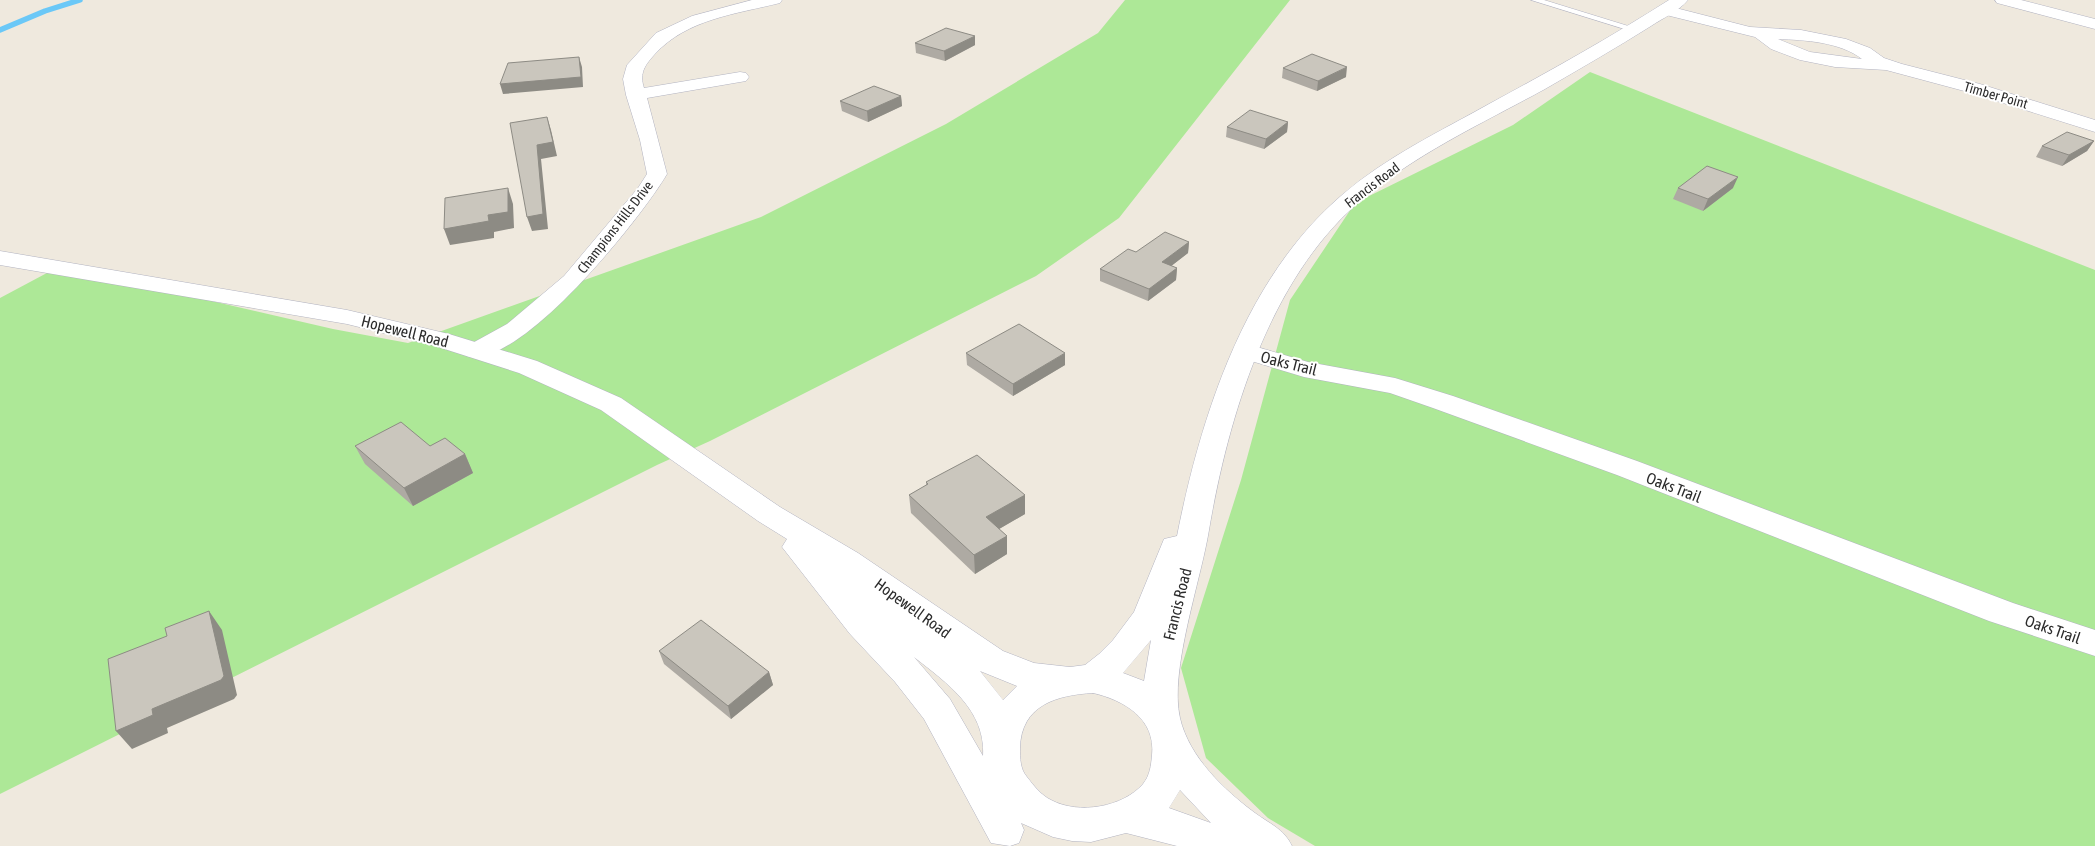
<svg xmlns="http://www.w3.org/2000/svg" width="2095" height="846" font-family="'Asap Condensed',sans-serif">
	<rect width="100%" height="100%" fill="#efe9de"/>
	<path fill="#ade897" d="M 1125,0 L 1290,0 L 1119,218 L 1036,276 L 710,441 L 657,465 L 0,794 L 0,298 L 60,266 L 333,329 L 408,343 L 761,217 L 946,124 L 1098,33 Z
		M 1590,72 L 2095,270 L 2095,846 L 1315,846 L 1268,818 L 1206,758 L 1181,668 L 1241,480 L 1290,300 L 1355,203 L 1513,125 Z"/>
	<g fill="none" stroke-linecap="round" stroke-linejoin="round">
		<path stroke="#6bc8f7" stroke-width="5.5" d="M 0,30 L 45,11 L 80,0"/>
		<defs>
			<path id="service" d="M 1531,0 L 1544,0 L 1638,29 L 1631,31 Z"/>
			<path id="minor" d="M 752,0 L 782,0 L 780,3 C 736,14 687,19 655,54 C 645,65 639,73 644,88 L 740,72 L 746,73 L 749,77 L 746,81 L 647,98 L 667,174 C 642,217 520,370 467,356 L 463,351 L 467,346 L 507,324 L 564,276 L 638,188 L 647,174 L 640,140 L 626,95 L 623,79 L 627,65 L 656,33 L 692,16 Z
				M 1995,0 L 2021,0 L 2095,19 L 2095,29 L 1997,3 Z
				M 1664,5 L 1750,27 L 1801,30 L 1846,39 L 1870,48 L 1884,58 L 1902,64 L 1980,84 L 2095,120 L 2095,132 L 1968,92 L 1886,70 L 1835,67 L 1800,60 L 1771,49 L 1755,37 L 1658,13 L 1656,10 ZM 1778,39 C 1805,40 1840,42 1862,59 L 1810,52 Z
				M 1247,344 L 1308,362 L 1395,378 L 1453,396 L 1637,461 L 2013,603 L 2095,630 L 2095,656 L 1989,621 L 1617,475 L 1433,408 L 1390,393 L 1304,377 L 1238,357 L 1234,352 L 1238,347 Z"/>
			<path id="tertiary" d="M 1669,0 L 1688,0 C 1679,11 1663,18 1651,26 C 1616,48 1581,68 1545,89 C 1481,124 1413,155 1358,203 C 1269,280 1228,418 1209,530 C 1201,580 1169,671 1180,718 C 1189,757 1224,790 1255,813 C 1270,824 1284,829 1292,846 L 1177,846 L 1126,833 L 1091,842 L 1072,841 L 1053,837 L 1021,823 L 1024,830 L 1019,843 L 1010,846 L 991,843 L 924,719 L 895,682 L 850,634 L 782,547 L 787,539 L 758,521 L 601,410 L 519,373 L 432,345 L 347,324 L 0,265 L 0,251 L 347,310 L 449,334 L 537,361 L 621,398 L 780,507 L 858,553 L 1003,651 L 1034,663 L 1070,667 L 1085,665 L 1099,654 L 1113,640 L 1134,612 L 1164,539 L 1177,536 C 1201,415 1245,278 1342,195 C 1386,157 1439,132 1489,104 C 1550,71 1611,37 1669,0 ZM 1151,640 L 1144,681 L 1123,673 ZM 914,657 C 947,683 986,710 983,756 L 950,699 ZM 980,671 L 1017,686 L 1003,700 ZM 1093,693 C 1124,700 1156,719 1152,755 C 1151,766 1150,775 1143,784 C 1123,807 1079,815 1051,800 C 1041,795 1034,786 1027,777 C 1020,769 1020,758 1020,748 C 1021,705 1057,695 1093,693 ZM 1180,790 L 1211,823 L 1169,808 Z"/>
		</defs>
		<use href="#service" stroke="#b2b3c1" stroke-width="1"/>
		<use href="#minor" stroke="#b2b3c1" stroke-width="1"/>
		<use href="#tertiary" stroke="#b2b3c1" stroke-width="1"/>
		<use href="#service" fill="#fff" fill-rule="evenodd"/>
		<use href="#minor" fill="#fff" fill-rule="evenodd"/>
		<use href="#tertiary" fill="#fff" fill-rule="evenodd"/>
	</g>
	<path fill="#aeaaa3" d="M 975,36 L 975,45 L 945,61 L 916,53 L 915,43 Z
		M 1283,68 L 1346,77 L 1317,91 L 1282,78 Z
		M 901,96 L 902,106 L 868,122 L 842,111 L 840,101 Z
		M 1288,122 L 1287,132 L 1264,149 L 1226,137 L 1227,127 Z
		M 2094,141 L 2087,151 L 2062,166 L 2036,157 L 2042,146 Z
		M 1678,188 L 1733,188 L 1703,211 L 1673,199 Z
		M 1189,242 L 1188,253 L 1171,266 L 1177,268 L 1176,280 L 1148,301 L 1100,281 L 1100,269 L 1136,252 Z
		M 966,353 L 1065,365 L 1013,396 L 967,365 Z
		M 355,446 L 430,446 L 465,454 L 473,473 L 413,506 L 365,464 Z
		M 926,482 L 1025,495 L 1025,514 L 999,529 L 1007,536 L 1007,554 L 975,574 L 911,513 L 909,495 L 926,486 Z
		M 659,651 L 769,672 L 773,685 L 731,719 L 664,664 Z"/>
	<path fill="#8d8b84" d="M 975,36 L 975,45 L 945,61 L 944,51 Z
		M 579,57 L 582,67 L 583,87 L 503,94 L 500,84 Z
		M 1347,67 L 1346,77 L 1317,91 L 1318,81 Z
		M 901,96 L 902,106 L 868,122 L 867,111 Z
		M 547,117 L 551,130 L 557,156 L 541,159 L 548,229 L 532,231 L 527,217 L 537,145 Z
		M 1288,122 L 1287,132 L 1264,149 L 1266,139 Z
		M 2094,141 L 2087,151 L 2062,166 L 2069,155 Z
		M 1738,177 L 1733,188 L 1703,211 L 1708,199 Z
		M 508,188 L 513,204 L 514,228 L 494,232 L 494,238 L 450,245 L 444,229 Z
		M 1189,242 L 1188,253 L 1161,274 L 1162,262 Z
		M 1177,268 L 1176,280 L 1148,301 L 1149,289 Z
		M 1065,353 L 1065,365 L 1013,396 L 1013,384 Z
		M 465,454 L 473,473 L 413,506 L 404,488 Z
		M 1025,495 L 1025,514 L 987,536 L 986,517 Z
		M 1007,536 L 1007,554 L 975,574 L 974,555 Z
		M 209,611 L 222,630 L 237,695 L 234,699 L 167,728 L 168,733 L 132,749 L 116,731 L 152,709 Z
		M 769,672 L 773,685 L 731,719 L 728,706 Z"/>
	<path fill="#cac6bd" stroke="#8d8b84" d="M 946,28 L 975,36 L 944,51 L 915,43 Z
		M 1312,54 L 1347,67 L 1318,81 L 1283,68 Z
		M 579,57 L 581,77 L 500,84 L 508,63 Z
		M 874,86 L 901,96 L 867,111 L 840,101 Z
		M 1250,110 L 1288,122 L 1266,139 L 1227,127 Z
		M 547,117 L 553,142 L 537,145 L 543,214 L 527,217 L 510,123 Z
		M 2067,132 L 2094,141 L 2069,155 L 2042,146 Z
		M 1707,166 L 1738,177 L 1708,199 L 1678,188 Z
		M 508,188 L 508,212 L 488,215 L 489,221 L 444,229 L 445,198 Z
		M 1165,232 L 1189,242 L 1162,262 L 1177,268 L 1149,289 L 1100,269 L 1128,249 L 1136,252 Z
		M 1019,324 L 1065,353 L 1013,384 L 966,353 Z
		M 401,422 L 430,446 L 445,438 L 465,454 L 404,488 L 355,446 Z
		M 977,455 L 1025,495 L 986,517 L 1007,536 L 974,555 L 909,495 L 928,484 L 926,482 Z
		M 209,611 L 224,676 L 221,680 L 152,709 L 153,715 L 116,731 L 108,659 L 167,636 L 165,628 Z
		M 701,620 L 769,672 L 728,706 L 659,651 Z"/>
	<g text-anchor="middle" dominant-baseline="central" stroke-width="4" stroke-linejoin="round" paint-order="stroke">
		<g font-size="14" fill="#2c2c2c" stroke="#fff">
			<text transform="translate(1996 95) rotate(16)">Timber Point</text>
			<text transform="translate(1372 185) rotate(-37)">Francis Road</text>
			<text transform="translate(615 227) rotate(-52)">Champions Hills Drive</text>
		</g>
		<g font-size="16" fill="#2c2c2c" stroke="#fff">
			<text transform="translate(405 331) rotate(14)">Hopewell Road</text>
			<text transform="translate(1289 363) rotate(14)">Oaks Trail</text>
			<text transform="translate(1674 487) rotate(21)">Oaks Trail</text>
			<text transform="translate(1177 604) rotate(-76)">Francis Road</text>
			<text transform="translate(913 608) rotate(36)">Hopewell Road</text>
			<text transform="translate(2053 629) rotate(19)">Oaks Trail</text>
		</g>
	</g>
</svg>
